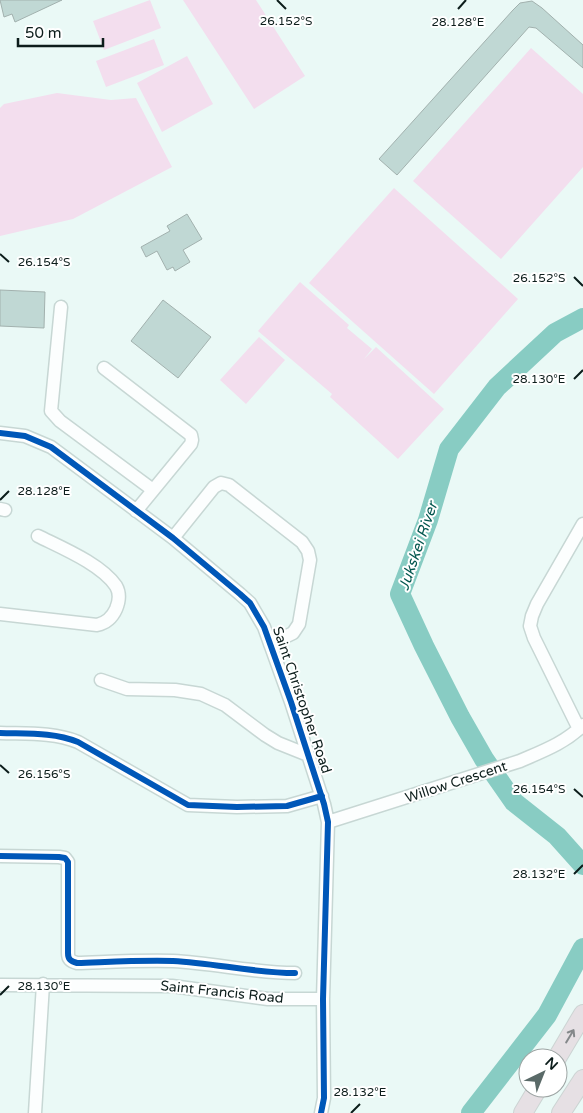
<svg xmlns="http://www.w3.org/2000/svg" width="583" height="1113" font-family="'Varela Round',sans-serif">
	<rect width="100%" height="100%" fill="#eaf9f6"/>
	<path fill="#f3deee" d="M 150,0 L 161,28 L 104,50 L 93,21 Z
		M 183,0 L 256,0 L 305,76 L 254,109 Z
		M 154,39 L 164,65 L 106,87 L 96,61 Z
		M 531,48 L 583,94 L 583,167 L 501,259 L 413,181 Z
		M 187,56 L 213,104 L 162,132 L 137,83 Z
		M 57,93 L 111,100 L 136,98 L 172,167 L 73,219 L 0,236 L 0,108 L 4,104 Z
		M 394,188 L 518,299 L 434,394 L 309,283 Z
		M 300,282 L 349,325 L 347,328 L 372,349 L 364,359 L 376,347 L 444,409 L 398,459 L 330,397 L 332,394 L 258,331 Z
		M 259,337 L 285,360 L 246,404 L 220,380 Z"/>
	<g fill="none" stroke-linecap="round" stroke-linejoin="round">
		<path stroke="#88ccc3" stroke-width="20" d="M 583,318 L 555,333 L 497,387 L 449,449 L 428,520 L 400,594 L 424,646 L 460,717 L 484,759 L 514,802 L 557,836 L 583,865
			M 471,1113 L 547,1015 L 583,948"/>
	</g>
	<path fill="#c0d8d4" stroke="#a2b1ae" d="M 0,0 L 62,0 L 15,22 L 12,14 L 4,17 Z
		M 532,1 L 542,8 L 583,45 L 583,68 L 536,28 L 529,27 L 397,175 L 379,159 L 513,10 L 520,3 Z
		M 187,214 L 202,239 L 183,250 L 190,262 L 175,271 L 173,267 L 167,270 L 157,251 L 146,257 L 141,247 L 170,231 L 167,226 Z
		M 0,290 L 45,292 L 44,328 L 0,326 Z
		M 163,300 L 211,337 L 178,378 L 131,341 Z"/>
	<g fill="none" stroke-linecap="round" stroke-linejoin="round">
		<defs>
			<path id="minor" d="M 61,307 L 51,411 L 60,421 L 153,490
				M 104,368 L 191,435 L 192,440 L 191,444 L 136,511
				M 0,433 L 25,436 L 51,447 L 173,538 L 240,594 L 250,603 L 264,627 L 291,702 L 324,804 L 328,822 L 323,999 L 324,1098 L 321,1113
				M 0,509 L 5,510
				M 173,538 L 214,487 L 221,483 L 229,485 L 302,542 L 308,551 L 310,560 L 299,624 L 293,633 L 270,644
				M 0,614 L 97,625 C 106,623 112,618 116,609 C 119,602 120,593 116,586 C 101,564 62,548 38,536
				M 101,680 L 127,689 L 175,690 L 201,694 L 225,705 L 265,735 L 278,743 L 308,755
				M 579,729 L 534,638 L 530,626 L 532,616 L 537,604 L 583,524
				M 0,733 C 26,734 53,732 78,742 L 188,805 L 237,807 L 287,806 L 322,796
				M 328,822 L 520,761 C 543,751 565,743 583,725
				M 0,856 L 59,857 L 65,858 L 68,862 L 68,953 C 68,959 70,961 77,963 C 108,962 141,960 173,961 C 214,963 254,973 295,973
				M 0,985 L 172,986 L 268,999 L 323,999
				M 35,1113 L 43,984"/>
			<path id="highway" d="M 557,1058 L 583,1014
				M 523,1113 L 538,1088
				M 561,1113 L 583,1079"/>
		</defs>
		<use href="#minor" stroke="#c7d7d4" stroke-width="15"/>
		<use href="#highway" stroke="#ccd4d3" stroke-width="20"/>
		<use href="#minor" stroke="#fcfefe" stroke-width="12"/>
		<use href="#highway" stroke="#e6e0e4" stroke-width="18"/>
		<defs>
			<path id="cycleway" d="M 0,433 L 25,436 L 51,447 L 173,538 L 240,594 L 250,603 L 264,627 L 291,702 L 324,804 L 328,822 L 323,999 L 324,1098 L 321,1113
				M 0,733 C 26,734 53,732 78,742 L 188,805 L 237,807 L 287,806 L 322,796
				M 0,856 L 59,857 L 65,858 L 68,862 L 68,953 C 68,959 70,961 77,963 C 108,962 141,960 173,961 C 214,963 254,973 295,973"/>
		</defs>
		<use href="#cycleway" stroke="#fff" stroke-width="9"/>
		<use href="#cycleway" stroke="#0057b8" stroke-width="6"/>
	</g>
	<defs><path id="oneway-shaft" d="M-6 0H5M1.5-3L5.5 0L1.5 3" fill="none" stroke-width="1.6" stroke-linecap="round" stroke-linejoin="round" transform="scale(1.25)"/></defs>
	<use stroke="#84888a" href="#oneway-shaft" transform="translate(570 1036) rotate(-59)"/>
	<path fill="none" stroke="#0c1d1b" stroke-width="2" d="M 277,0 L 286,9M 458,9 L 466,0M 0,254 L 9,262M 574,277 L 583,286M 574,379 L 583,370M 0,500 L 9,491M 0,765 L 9,773M 574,789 L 583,797M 574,874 L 583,865M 0,995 L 9,986M 351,1113 L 360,1104"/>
	<g text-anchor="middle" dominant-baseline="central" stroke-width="4" stroke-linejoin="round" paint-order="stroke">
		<g font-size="14" fill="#0c1d1b" stroke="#fff">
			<text transform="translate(302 700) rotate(71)">Saint Christopher Road</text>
			<text transform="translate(456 782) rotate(-18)">Willow Crescent</text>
			<text transform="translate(222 992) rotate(6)">Saint Francis Road</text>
		</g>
		<g font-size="15" font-style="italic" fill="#03574f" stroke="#fff">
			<text transform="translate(418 546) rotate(-71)">Jukskei River</text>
		</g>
	</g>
	<g font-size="12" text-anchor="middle" fill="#0c1d1b" stroke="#fff" stroke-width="4" stroke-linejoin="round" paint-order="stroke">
		<text x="286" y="25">26.152°S</text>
		<text x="458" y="26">28.128°E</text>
		<text x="44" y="266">26.154°S</text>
		<text x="539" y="282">26.152°S</text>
		<text x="539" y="383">28.130°E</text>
		<text x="44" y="495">28.128°E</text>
		<text x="44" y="778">26.156°S</text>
		<text x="539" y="793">26.154°S</text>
		<text x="539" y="878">28.132°E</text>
		<text x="44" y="990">28.130°E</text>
		<text x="360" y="1096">28.132°E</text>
	</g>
	<g transform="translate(543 1073) rotate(43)"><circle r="24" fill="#ffffff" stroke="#9ea5a4"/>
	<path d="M0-4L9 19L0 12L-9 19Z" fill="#5a6a68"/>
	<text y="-8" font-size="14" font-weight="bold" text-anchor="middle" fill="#0c1d1b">N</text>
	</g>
	<path d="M18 38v8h85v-8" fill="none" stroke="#0c1d1b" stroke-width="2.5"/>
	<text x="25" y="38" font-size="15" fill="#0c1d1b" stroke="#ffffff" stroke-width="4" paint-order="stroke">50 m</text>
</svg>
